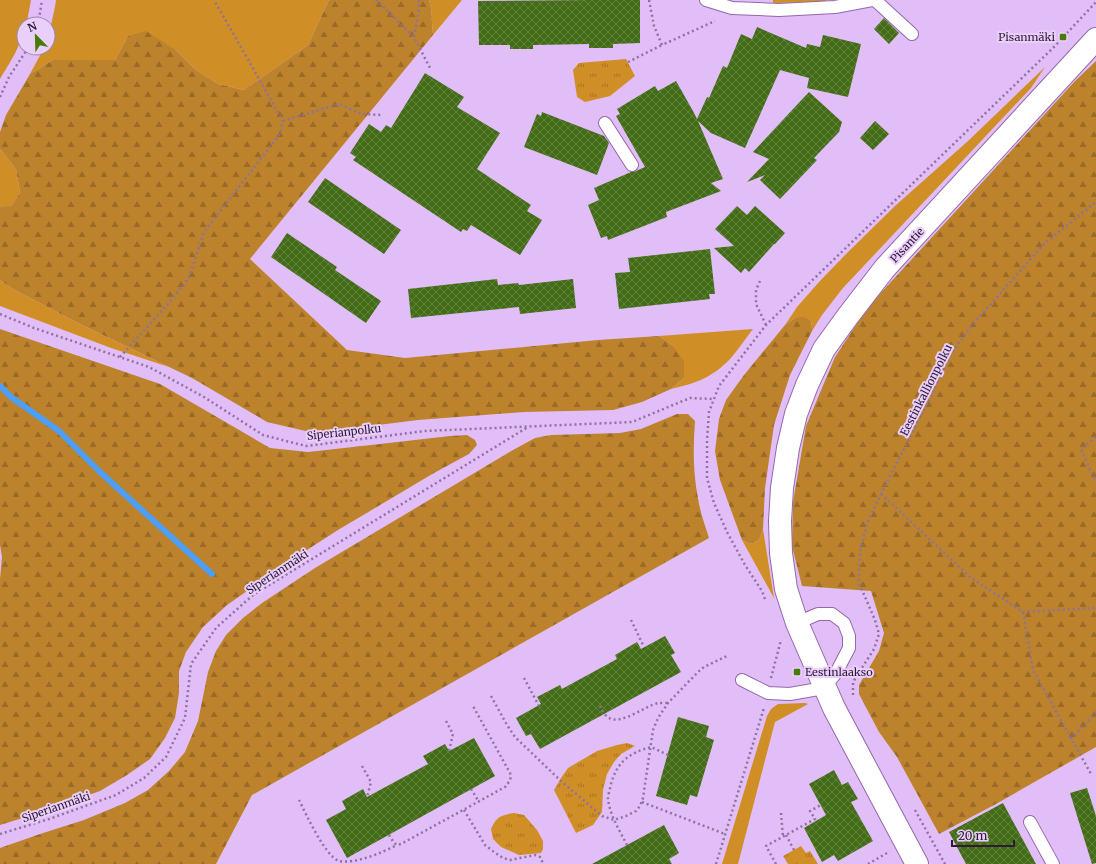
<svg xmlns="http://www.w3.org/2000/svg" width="1096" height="864" font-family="Merriweather,serif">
	<defs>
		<pattern id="forest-firs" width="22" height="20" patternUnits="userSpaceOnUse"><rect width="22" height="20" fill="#bd822c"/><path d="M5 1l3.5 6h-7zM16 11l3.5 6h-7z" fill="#9a6a26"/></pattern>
		<pattern id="park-tufts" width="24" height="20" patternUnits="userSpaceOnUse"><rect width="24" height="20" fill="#d08e26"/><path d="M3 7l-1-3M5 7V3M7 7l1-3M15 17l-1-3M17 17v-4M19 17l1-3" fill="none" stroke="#a97322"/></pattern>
		<pattern id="building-cross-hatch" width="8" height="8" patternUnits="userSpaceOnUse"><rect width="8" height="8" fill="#426c15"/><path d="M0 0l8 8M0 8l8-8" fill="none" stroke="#628040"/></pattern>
	</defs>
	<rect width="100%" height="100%" fill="#e2bef8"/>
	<path fill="#d08e26" d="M 0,0 L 31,0 L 27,22 L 26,24 L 24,24 C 24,42 9,64 0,79 Z
		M 56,0 L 329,0 L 308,45 L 244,90 L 218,84 L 196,70 L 176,50 L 128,36 L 115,60 L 53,60 L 30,74 L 44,48 L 48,48 C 48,32 54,16 56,0 Z
		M 429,0 L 462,0 L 433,35 L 431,8 Z
		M 1045,67 L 1031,88 L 843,288 L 822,315 L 812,331 L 812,323 L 795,318 L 785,325 L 797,307 L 819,282 L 847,253 L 895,206 L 968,141 Z
		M 0,149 L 16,169 L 20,193 L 11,206 L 0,207 Z
		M 0,280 L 13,289 L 82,325 L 169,367 L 111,348 L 0,306 Z
		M 753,329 C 745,339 735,355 726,363 C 709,379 693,384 671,389 L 684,378 L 672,345 L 659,336 Z
		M 763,529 L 774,598 L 742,540 L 750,544 L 759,540 Z
		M 805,703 L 808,704 L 775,722 L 738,864 L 722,864 L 767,716 L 771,709 L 778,704 Z"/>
	<path fill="url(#forest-firs)" d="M 329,0 L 429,0 L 431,8 L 433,35 L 250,259 L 347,350 L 405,358 L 598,340 L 659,336 L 672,345 L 684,361 L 684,378 L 671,389 L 642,402 L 613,410 L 524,412 L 418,420 L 314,433 L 267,422 L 192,378 L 82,325 L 13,289 L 0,280 L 0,207 L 11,206 L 20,193 L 16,169 L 0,149 L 0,132 L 6,115 L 30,74 L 53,60 L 115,60 L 128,36 L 146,31 L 176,50 L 196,70 L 218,84 L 244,90 L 308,45 Z
		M 1096,61 L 1096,747 L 996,804 L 939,834 L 897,757 L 879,732 L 859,694 L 859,685 L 879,651 L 884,633 L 871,591 L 802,586 L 792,546 L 793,502 L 806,426 L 835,357 L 868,307 L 1075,81 Z
		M 803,317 C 812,320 812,322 812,331 L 790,375 L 774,425 L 765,488 L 763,529 L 759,540 L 750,544 L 742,540 L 720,480 L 715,451 L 719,419 L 726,400 L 744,375 L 785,325 L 795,318 Z
		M 0,329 L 160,384 L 270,448 L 308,452 L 371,445 L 450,436 L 467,435 L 475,440 L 477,445 L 469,454 L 434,473 L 338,530 L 296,557 L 227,605 L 203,627 L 186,652 L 179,671 L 179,693 L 175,718 L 165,738 L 150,759 L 127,775 L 100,791 L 26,817 L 0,825 L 0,579 L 2,557 L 0,545 Z
		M 677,414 L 688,414 L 695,421 C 693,447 693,473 698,498 C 700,512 705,525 709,538 L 252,795 L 216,864 L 0,864 L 0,848 L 40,834 L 84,820 L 125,803 L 148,790 L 169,771 L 185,752 L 198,721 L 208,672 L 216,651 L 226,635 L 243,618 L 262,603 L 315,568 L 513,450 L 535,438 L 551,435 L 620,433 L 641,429 Z"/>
	<path fill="url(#park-tufts)" d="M 773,0 L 826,0 L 826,2 L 773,3 Z
		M 626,59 L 635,76 L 610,96 L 585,102 L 577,97 L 573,70 L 579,63 Z
		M 627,743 L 635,746 L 621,754 L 614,762 L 607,774 L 603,790 L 602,812 L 593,825 L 576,833 L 554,790 L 561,778 L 568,768 L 597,751 L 617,745 Z
		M 514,813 L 524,815 L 537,830 L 543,841 L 543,849 L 541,853 L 519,855 L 501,847 L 493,839 L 491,829 C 496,817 501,815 514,813 Z
		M 801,846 L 806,853 L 810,851 L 818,864 L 788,864 L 783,856 Z"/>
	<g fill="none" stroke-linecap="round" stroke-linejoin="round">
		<path stroke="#4c9ef6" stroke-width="6" d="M 0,386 L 11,397 L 59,431 L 99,471 L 212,574"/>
	</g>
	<path fill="url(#building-cross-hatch)" d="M 592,0 L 640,0 L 640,43 L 613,44 L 613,48 L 589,48 L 589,44 L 533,45 L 533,49 L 510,49 L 510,45 L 479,45 L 478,1 Z
		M 884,18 L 899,33 L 889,44 L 874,29 Z
		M 757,27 L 806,48 L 807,44 L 820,47 L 823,35 L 861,44 L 848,97 L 807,88 L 809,78 L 780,70 L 745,148 L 711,133 L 698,121 L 723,179 L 711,183 L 721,191 L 666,212 L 667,217 L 608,240 L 607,236 L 601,238 L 588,205 L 599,200 L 594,188 L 631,172 L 636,171 L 645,167 L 616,116 L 620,114 L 617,109 L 655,86 L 658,91 L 676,81 L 693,111 L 697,119 L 707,97 L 709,98 L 723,66 L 727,68 L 741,34 L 752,39 Z
		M 425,73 L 464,97 L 457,107 L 500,133 L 477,169 L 531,205 L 527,211 L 542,220 L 520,255 L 471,225 L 467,231 L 463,229 L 461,232 L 353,160 L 356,157 L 350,153 L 369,124 L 381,132 L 386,125 L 391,128 Z
		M 809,92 L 842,122 L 839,132 L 814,158 L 817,160 L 780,199 L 760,180 L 765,175 L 747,182 L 769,159 L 753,152 Z
		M 542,112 L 604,136 L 609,143 L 597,175 L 524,147 L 537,114 L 541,116 Z
		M 875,121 L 889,134 L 873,150 L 860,138 Z
		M 325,178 L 401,230 L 384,254 L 308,202 Z
		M 737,206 L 747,215 L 755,206 L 785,233 L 775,244 L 774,244 L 749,272 L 745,268 L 741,273 L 714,248 L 734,246 L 715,229 Z
		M 287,233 L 337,267 L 335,270 L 381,301 L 366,323 L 271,257 Z
		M 710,249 L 715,294 L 709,294 L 710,299 L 619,309 L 615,273 L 630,272 L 628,258 Z
		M 497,279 L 498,285 L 518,283 L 519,285 L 573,279 L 576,308 L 520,314 L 519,307 L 411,318 L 408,289 Z
		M 665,636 L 675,653 L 671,655 L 681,672 L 540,749 L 531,734 L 526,736 L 516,718 L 541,704 L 537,697 L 560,685 L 562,689 L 617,659 L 615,655 L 637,642 L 641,649 Z
		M 678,717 L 709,726 L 706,737 L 714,740 L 697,797 L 690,795 L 687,805 L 656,796 Z
		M 474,738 L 495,776 L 347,858 L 326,820 L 346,809 L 342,801 L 363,789 L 367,797 L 428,764 L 423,756 L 445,744 L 449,751 Z
		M 834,770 L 842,785 L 848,782 L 858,799 L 851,802 L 873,841 L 838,861 L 834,855 L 822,862 L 804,828 L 826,815 L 809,784 Z
		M 1087,788 L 1096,816 L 1096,863 L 1092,864 L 1070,793 Z
		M 1003,803 L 1036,864 L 966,864 L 949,832 Z
		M 664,825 L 679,853 L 669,859 L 672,864 L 592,864 Z"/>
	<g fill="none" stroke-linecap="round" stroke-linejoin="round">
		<defs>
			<path id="service" d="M 706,0 L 732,8 L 779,10 L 835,7 L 872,0
				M 875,0 L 912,34
				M 605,123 L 632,165
				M 742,680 L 768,693 L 790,694 L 824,688 L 836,673 L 849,648 L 849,636 L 844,623 L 832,614 L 818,614 L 797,623
				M 1030,822 L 1053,864"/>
			<path id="tertiary" d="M 917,864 L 834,708 L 797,623 L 786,589 L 781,553 L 780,521 L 782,488 L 788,448 L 796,414 L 807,385 L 824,349 L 848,316 L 885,268 L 1096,39"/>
		</defs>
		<use href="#service" stroke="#9268aa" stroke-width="14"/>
		<use href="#tertiary" stroke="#9268aa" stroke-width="24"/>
		<path stroke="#8e729e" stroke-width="2.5" stroke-dasharray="2 3" stroke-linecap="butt" d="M 376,0 L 414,37
			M 419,0 L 419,9 L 414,37 L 430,68
			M 649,0 L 654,26 L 662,45 L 715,21
			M 36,24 L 40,13 L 42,0
			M 628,62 L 662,45
			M 0,97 L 9,77 L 28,48
			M 283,121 L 339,104 L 361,114 L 382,115
			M 760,281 L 756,290 L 756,304 L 766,325
			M 0,314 L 34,328 L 149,367 L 204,397 L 263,435 L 306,446 L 425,431 L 632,422 L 690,398 L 714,399
			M 120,357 L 167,305 L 189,278 L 204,232 L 280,134 L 283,121 L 214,0
			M 1096,437 L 1081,449 L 1096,482
			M 881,494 L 970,577 L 1023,612 L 1096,608
			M 765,599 L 762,591 L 745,565 L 727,532 L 714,503 L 707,478 L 707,440 L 709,412 L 719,386 L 766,325 L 1054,47 L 1096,2
			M 1023,612 L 1033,670 L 1091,774
			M 631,620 L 644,647
			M 524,678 L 539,706
			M 771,678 L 781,640
			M 853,695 L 853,682 L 874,649 L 879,634 L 875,620 L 859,583 L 859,565 L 861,547 L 867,523 L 881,494 L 931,396 L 950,356 L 968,330 L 1044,244 L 1096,202
			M 491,696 L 507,725 L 515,737 L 562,782 L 602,816 L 614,820 L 626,816 L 636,811 L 640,806 L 643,798 L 653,730 L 658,718 L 668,703 L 698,672 L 704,667 L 729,655
			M 600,706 C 602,710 605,716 609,718 C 622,725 645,706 658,703 C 661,703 665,703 668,703
			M 446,721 L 453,734 L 449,751
			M 1071,739 L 1096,712
			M 362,766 L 371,782 L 367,797
			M 471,789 L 479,802
			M 299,800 C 306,814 325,856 339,861 C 356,864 381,853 397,845
			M 642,802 L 725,834
			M 464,810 L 485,845 L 494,852 L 503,858 L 510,860 L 535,855 L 540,857 L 542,861 L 542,864
			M 915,810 L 945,864
			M 781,813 L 783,837
			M 0,834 L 49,819 L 116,795 L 144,778 L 166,757 L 185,718 L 191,664 L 216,628 L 253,595 L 528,427
			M 389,835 L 394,843 L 397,845 L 401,844 L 505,787 C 509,782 512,779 510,773 L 473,706
			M 786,835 L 794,850
			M 627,845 C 620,831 610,816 608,799 C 608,795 610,789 611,784 C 617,762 629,753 651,747 L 668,755
			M 716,864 L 764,708
			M 776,864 L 766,846 L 815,819 L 810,811 L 821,805
			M 868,864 L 887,853"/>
		<use href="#service" stroke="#fff" stroke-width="12"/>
		<use href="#tertiary" stroke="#fff" stroke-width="22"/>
	</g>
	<g fill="#487a06" stroke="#eacffb" stroke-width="1.5">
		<rect x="1059" y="33" width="8" height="8" rx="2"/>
		<rect x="793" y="668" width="8" height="8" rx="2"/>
	</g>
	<g text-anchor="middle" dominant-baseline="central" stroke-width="4" stroke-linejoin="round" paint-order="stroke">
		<g font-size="11" fill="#2d1b37" stroke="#eacffb" text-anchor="end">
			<text x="1055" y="37">Pisanmäki</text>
			<text x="805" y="672" text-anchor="start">Eestinlaakso</text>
		</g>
		<g font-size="11" fill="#2d1b37" stroke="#eacffb">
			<text transform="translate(907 245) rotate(-47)">Pisantie</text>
			<text transform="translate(926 390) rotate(-63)">Eestinkallionpolku</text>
			<text transform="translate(344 432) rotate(-6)">Siperianpolku</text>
			<text transform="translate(277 572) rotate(-33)">Siperianmäki</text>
			<text transform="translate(56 807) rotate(-19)">Siperianmäki</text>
		</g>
	</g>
	<g transform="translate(36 36) rotate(337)"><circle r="19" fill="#eacffb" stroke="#9e87ad"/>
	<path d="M0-3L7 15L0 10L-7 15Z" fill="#487a06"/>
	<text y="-6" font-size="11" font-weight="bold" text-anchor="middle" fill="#2d1b37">N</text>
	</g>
	<path d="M952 840v6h62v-6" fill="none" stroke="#2d1b37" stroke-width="2"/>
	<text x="958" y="840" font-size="12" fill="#2d1b37" stroke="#eacffb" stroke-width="3" paint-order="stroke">20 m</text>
</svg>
